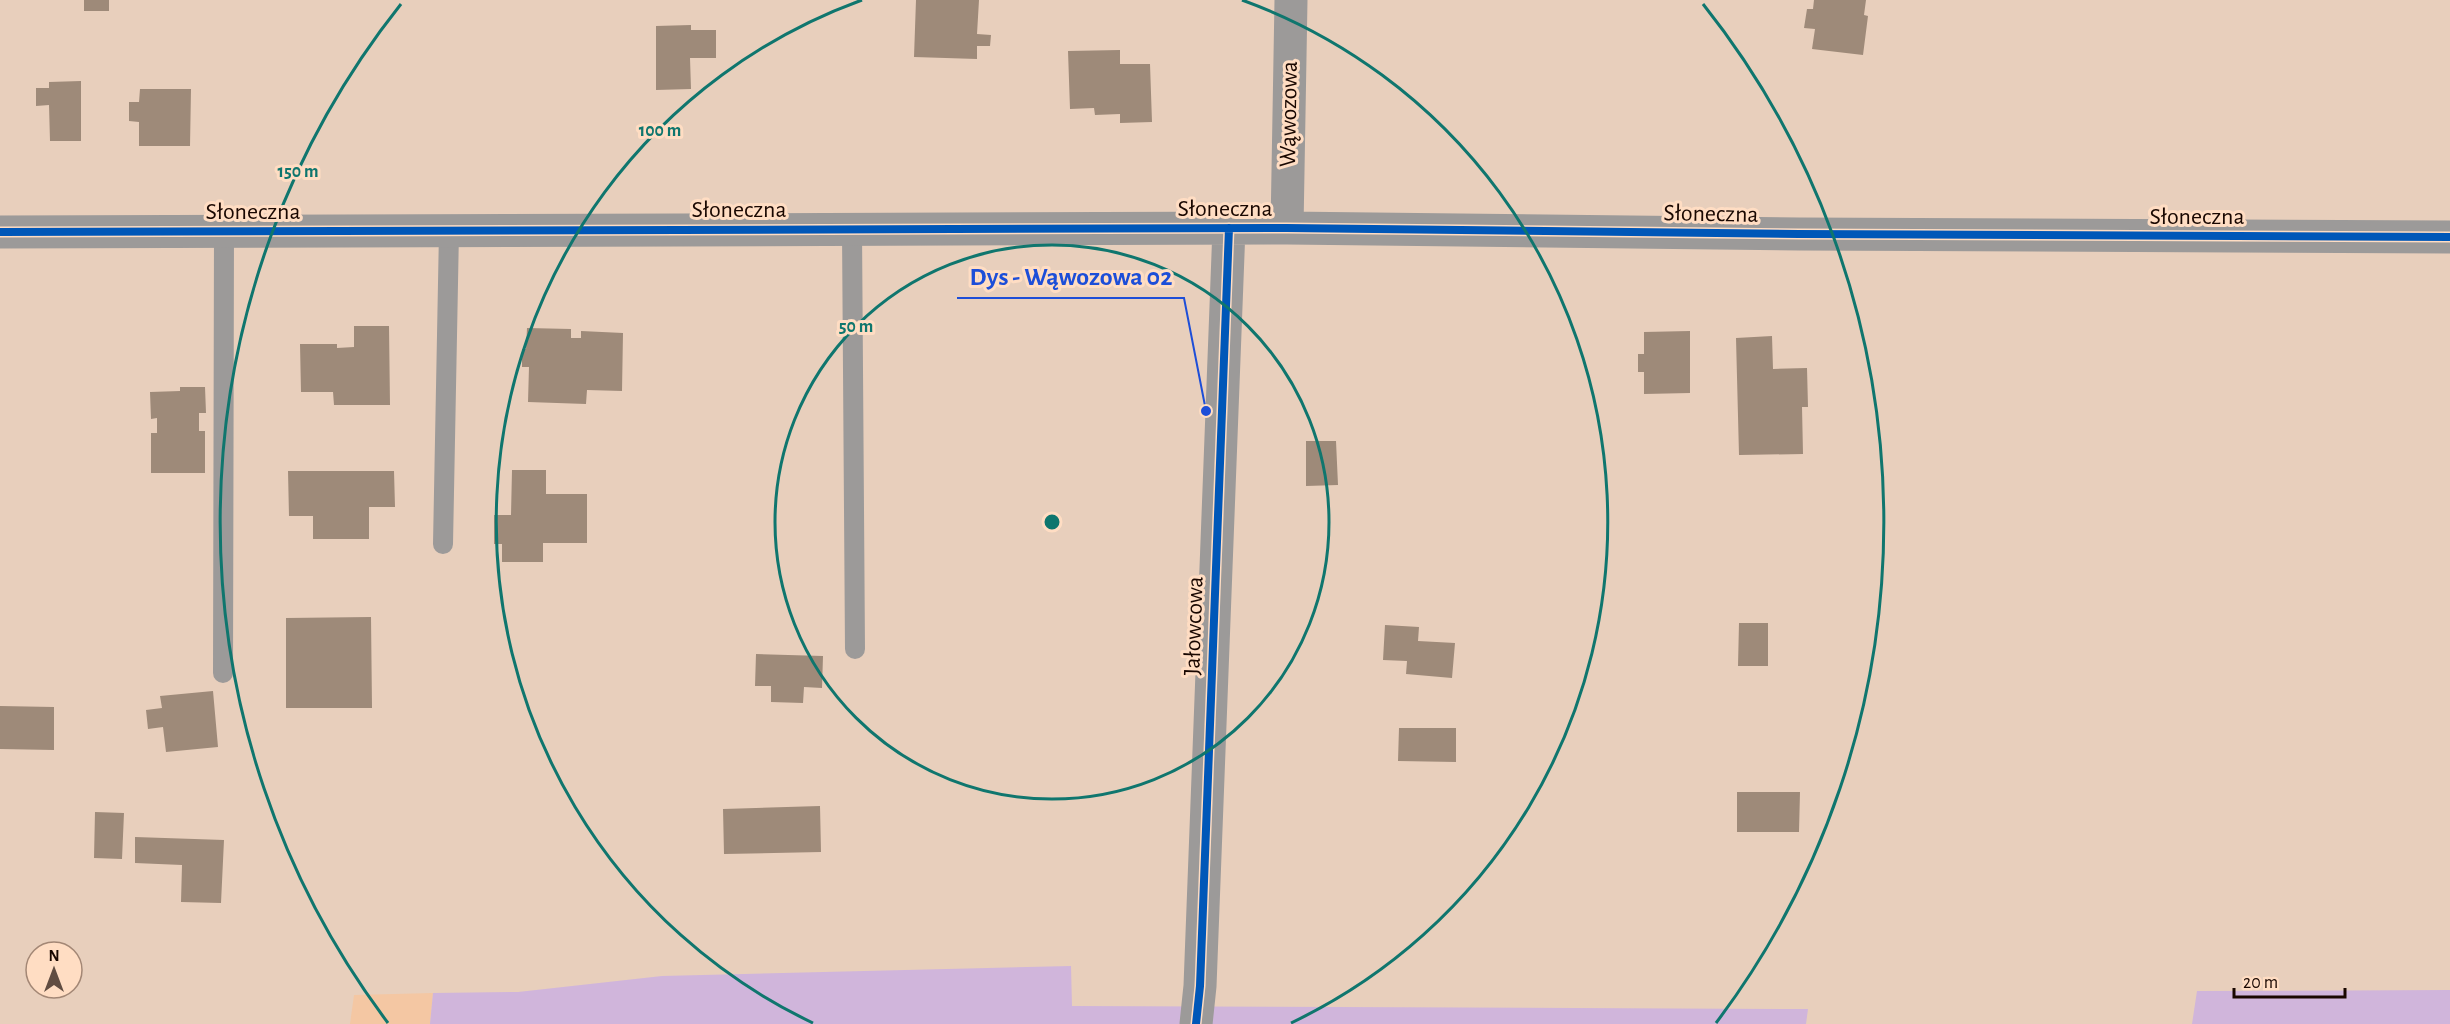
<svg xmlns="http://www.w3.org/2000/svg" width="2450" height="1024" font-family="'Alegreya Sans',sans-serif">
	<rect width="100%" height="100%" fill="#e8cfbc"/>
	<path fill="#f4c7a3" d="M 433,993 L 430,1024 L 350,1024 L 354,995 Z"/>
	<path fill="#d0b5db" d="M 1071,966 L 1072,1006 L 1808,1009 L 1806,1024 L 430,1024 L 433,993 L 518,992 L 662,976 Z
		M 2450,990 L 2450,1024 L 2192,1024 L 2197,991 Z"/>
	<path fill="#9e8a79" d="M 84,0 L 109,0 L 109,11 L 84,11 Z
		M 916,0 L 979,0 L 977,34 L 991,35 L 990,46 L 977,46 L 977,59 L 914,57 Z
		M 1814,0 L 1866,0 L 1864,15 L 1868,16 L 1863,55 L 1812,49 L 1815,29 L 1804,28 L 1807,9 L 1813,9 Z
		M 691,25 L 691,30 L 716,30 L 716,58 L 690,58 L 691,89 L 656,90 L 656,26 Z
		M 1120,50 L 1120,64 L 1150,64 L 1152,122 L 1120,123 L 1120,114 L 1095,115 L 1094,108 L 1070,109 L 1068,51 Z
		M 81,81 L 81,141 L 50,141 L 49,105 L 36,106 L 36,88 L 49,88 L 49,82 Z
		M 140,89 L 191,89 L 190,146 L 139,146 L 139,122 L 129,121 L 129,102 L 139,102 Z
		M 354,326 L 389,326 L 390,405 L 334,405 L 333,392 L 301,392 L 300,344 L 337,344 L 337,348 L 354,347 Z
		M 527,328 L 571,329 L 571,338 L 581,338 L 581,331 L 623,333 L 622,391 L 587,390 L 586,404 L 528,402 L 529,367 L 522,367 L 522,349 L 526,349 Z
		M 1690,331 L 1690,393 L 1644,394 L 1644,372 L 1638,372 L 1638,354 L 1644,354 L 1644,332 Z
		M 1772,336 L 1773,369 L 1807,368 L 1808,407 L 1802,407 L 1803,454 L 1739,455 L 1736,338 Z
		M 180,387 L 205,387 L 206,413 L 199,413 L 199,431 L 205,431 L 205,473 L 151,473 L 151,433 L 157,433 L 157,418 L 151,419 L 150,392 L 180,391 Z
		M 1306,441 L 1336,441 L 1338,485 L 1306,486 Z
		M 512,470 L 546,470 L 546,494 L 587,494 L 587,543 L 543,543 L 543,562 L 502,562 L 502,544 L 494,544 L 494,515 L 511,515 Z
		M 288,471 L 394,471 L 395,507 L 369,507 L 369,539 L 313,539 L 313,516 L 289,516 Z
		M 371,617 L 372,708 L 286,708 L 286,618 Z
		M 1739,623 L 1768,623 L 1768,666 L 1738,666 Z
		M 1385,625 L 1419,627 L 1418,641 L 1455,643 L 1452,678 L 1406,674 L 1407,661 L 1383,660 Z
		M 756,654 L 823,656 L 822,688 L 804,687 L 803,703 L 771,702 L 771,686 L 755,686 Z
		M 213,691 L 218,747 L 166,752 L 163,727 L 148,729 L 146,710 L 162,708 L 160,696 Z
		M 0,706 L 54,707 L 54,750 L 0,749 Z
		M 1399,728 L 1456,728 L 1456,762 L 1398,761 Z
		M 1737,792 L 1800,792 L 1799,832 L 1737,832 Z
		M 820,806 L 821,852 L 724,854 L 723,809 Z
		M 95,812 L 124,813 L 122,859 L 94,858 Z
		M 135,837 L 224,840 L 221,903 L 181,902 L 182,865 L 135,863 Z"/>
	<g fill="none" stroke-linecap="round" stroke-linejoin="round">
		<path stroke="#9c9a99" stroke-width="20" d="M 852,230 L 855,649
			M 443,544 L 449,231
			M 223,673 L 224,231"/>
		<path stroke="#9c9a99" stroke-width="33" d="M 1287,228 L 1291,0
			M 0,232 L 1287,228 L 1799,234 L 2450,237
			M 1196,1024 L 1200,986 L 1229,228"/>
		<defs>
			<path id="cycleway" d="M 0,232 L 1287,228 L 1799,234 L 2450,237
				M 1196,1024 L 1200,986 L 1229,228"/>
		</defs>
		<use href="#cycleway" stroke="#ffddc3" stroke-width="11"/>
		<use href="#cycleway" stroke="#0057b8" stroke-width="8"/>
	</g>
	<g fill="none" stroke="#0f766e" stroke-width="3">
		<circle cx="1052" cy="522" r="277"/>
		<path d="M813 1023A555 555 0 0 1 862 0M1242 0A555 555 0 0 1 1291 1023"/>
		<path d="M388 1023A832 832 0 0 1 401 4M1703 4A832 832 0 0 1 1716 1023"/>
	</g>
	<g text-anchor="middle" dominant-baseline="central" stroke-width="6" stroke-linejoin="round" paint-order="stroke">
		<g font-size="24" fill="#190700" stroke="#ffddc3">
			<text transform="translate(1289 114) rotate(-89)">Wąwozowa</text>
			<text x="1225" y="209">Słoneczna</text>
			<text x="739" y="210">Słoneczna</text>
			<text x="253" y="212">Słoneczna</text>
			<text transform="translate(1711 214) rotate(1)">Słoneczna</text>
			<text x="2197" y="217">Słoneczna</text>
			<text transform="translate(1194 626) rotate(-88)">Jałowcowa</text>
		</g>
	</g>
	<circle cx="1052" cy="522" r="9" fill="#0f766e" stroke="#ffddc3" stroke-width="3"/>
	<g font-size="18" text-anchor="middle" font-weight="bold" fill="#0f766e" stroke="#ffddc3" stroke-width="6" stroke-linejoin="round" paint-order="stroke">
		<text x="660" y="136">100 m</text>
		<text x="298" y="177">150 m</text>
		<text x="856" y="332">50 m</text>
	</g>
	<path fill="none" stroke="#1d4ed8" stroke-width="2" d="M1206 411L1184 298H957"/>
	<circle fill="#1d4ed8" stroke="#ffddc3" stroke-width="2" cx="1206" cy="411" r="6"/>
	<g font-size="26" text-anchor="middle" font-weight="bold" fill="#1d4ed8" stroke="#ffddc3" stroke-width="6" stroke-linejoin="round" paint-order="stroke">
		<text x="1071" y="285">Dys - Wąwozowa 02</text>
	</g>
	<g transform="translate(54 970)"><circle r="28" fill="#ffddc3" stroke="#a38775" stroke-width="1.5"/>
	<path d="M0-4.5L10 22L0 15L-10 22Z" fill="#614d42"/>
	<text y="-9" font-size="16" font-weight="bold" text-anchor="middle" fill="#190700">N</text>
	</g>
	<path d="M2234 988v9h111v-9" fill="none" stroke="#190700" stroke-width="3"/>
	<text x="2243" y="988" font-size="18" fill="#190700" stroke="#ffddc3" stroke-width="4.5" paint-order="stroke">20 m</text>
</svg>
